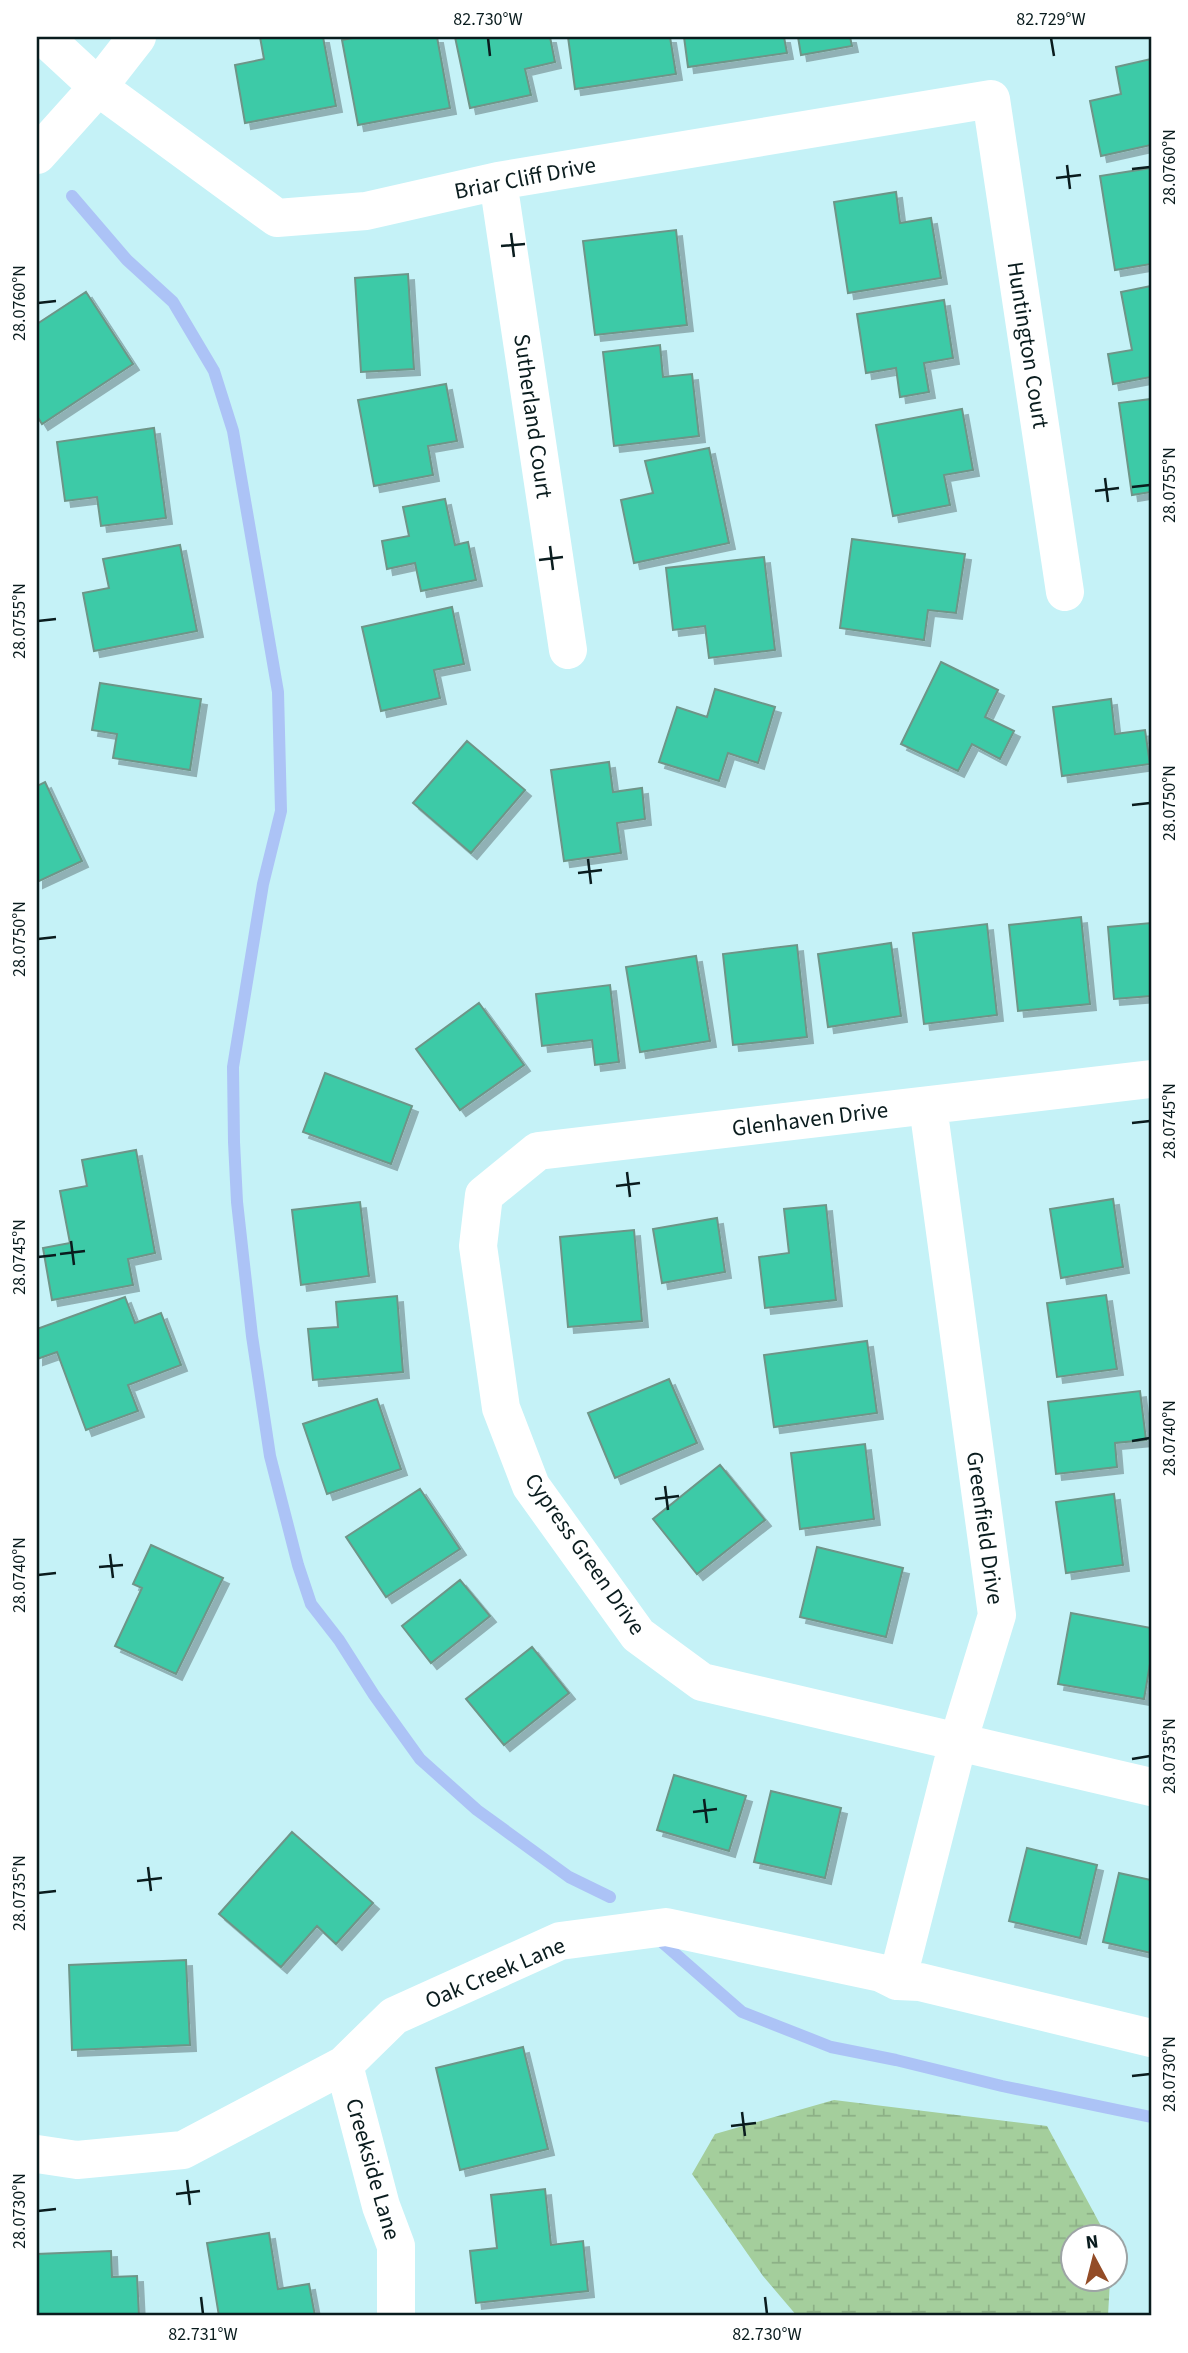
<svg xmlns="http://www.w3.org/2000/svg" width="1188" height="2353" font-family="'Source Sans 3',sans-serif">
	<defs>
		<pattern id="wetland-marsh" width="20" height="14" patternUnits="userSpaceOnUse" patternTransform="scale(1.75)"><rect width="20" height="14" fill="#a4ce9c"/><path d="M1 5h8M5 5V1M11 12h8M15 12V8" fill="none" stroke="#8cb086"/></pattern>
		<filter id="shadow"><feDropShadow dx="6" dy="6" stdDeviation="0" flood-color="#0004"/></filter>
	</defs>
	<rect width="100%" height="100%" fill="#c5f2f7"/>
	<path fill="url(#wetland-marsh)" d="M 834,2100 L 1047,2126 L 1107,2237 L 1072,2238 L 1072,2280 L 1110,2280 L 1108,2316 L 797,2316 L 763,2276 L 692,2174 L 715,2134 Z"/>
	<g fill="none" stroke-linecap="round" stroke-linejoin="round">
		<path stroke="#acc3f6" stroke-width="12" d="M 72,196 L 127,260 L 173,302 L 214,371 L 233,431 L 278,692 L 281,811 L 263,884 L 233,1067 L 234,1142 L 237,1202 L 252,1336 L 270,1456 L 298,1565 L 311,1604 L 339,1640 L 374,1695 L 420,1759 L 477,1810 L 569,1877 L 610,1897
			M 663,1943 L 742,2012 L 831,2047 L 896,2060 L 1002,2086 L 1151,2117"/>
	</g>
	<path fill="#3ecaa7" stroke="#6e9588" stroke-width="2" filter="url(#shadow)" d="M 260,37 L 323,37 L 336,106 L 245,123 L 235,65 L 264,59 Z
		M 358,37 L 437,37 L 450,108 L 358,125 L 342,40 Z
		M 455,37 L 550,37 L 555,62 L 525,69 L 531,95 L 470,108 Z
		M 568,37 L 670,37 L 676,74 L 575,89 Z
		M 684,37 L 784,37 L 787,53 L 688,67 Z
		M 798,37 L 850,37 L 852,46 L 801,55 Z
		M 1151,59 L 1151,145 L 1101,156 L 1090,101 L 1121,94 L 1116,67 Z
		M 1151,168 L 1151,264 L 1115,270 L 1100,176 Z
		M 896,192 L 900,223 L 931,218 L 941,278 L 848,293 L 834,202 Z
		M 676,230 L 687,325 L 595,335 L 583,241 Z
		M 408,274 L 414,369 L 361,372 L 355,278 Z
		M 1151,286 L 1151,377 L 1113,384 L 1108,354 L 1132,350 L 1121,292 Z
		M 86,292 L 133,364 L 42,424 L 37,416 L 37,324 Z
		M 944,300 L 953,358 L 924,363 L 929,392 L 900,397 L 896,368 L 866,373 L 857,314 Z
		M 660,345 L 663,377 L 692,374 L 699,436 L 614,446 L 603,352 Z
		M 446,384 L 457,441 L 428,446 L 433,475 L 374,486 L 358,400 Z
		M 1151,399 L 1151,492 L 1132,495 L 1119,403 Z
		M 962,409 L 973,470 L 944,475 L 950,505 L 893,516 L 876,425 Z
		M 154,428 L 166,518 L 101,526 L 97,497 L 65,501 L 57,442 Z
		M 709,448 L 729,543 L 634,563 L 621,500 L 653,493 L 645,461 Z
		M 445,499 L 455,545 L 468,542 L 476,580 L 421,591 L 415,563 L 387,569 L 382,541 L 409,536 L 403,507 Z
		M 852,539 L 965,554 L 956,613 L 928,610 L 924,640 L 840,628 Z
		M 180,545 L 197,631 L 94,651 L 83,593 L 109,588 L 103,559 Z
		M 764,557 L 775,650 L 709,658 L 705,626 L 673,630 L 666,568 Z
		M 452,607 L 464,664 L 434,670 L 440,698 L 381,711 L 362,627 Z
		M 941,662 L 998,690 L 985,717 L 1014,731 L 1000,759 L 972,744 L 958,771 L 901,744 Z
		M 100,683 L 201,699 L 190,770 L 113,758 L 117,734 L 92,730 Z
		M 715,689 L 775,707 L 758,763 L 728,753 L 719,781 L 659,762 L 677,707 L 707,717 Z
		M 1111,699 L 1115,734 L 1145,730 L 1150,764 L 1062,776 L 1053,707 Z
		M 467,741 L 525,790 L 471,853 L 413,803 Z
		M 609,762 L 613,792 L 642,788 L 645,819 L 617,823 L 621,853 L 564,861 L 551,770 Z
		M 45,782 L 82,861 L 37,882 L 37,786 Z
		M 1081,917 L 1090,1004 L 1018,1011 L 1009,925 Z
		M 1151,923 L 1151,996 L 1114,999 L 1108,927 Z
		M 987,924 L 997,1015 L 924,1024 L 913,933 Z
		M 891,943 L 901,1016 L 828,1027 L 818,954 Z
		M 797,945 L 807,1037 L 733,1045 L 723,954 Z
		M 696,956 L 710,1041 L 640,1052 L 626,967 Z
		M 610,985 L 619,1062 L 595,1065 L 592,1040 L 542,1046 L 536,994 Z
		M 479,1003 L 524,1065 L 460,1110 L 416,1049 Z
		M 325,1073 L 412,1106 L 391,1164 L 303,1132 Z
		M 136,1150 L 155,1253 L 128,1259 L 133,1285 L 52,1300 L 43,1248 L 70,1243 L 60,1191 L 87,1186 L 82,1160 Z
		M 1113,1199 L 1123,1267 L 1061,1278 L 1050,1209 Z
		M 360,1202 L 369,1276 L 301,1285 L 292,1210 Z
		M 826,1205 L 836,1300 L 765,1308 L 759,1257 L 789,1253 L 784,1209 Z
		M 717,1218 L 725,1272 L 662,1283 L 653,1229 Z
		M 634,1230 L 642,1321 L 568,1327 L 560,1237 Z
		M 1106,1295 L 1117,1369 L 1057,1377 L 1047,1303 Z
		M 397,1296 L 403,1372 L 313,1380 L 308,1329 L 338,1327 L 336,1302 Z
		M 125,1297 L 135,1323 L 161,1313 L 181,1365 L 128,1385 L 138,1411 L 86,1430 L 57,1352 L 37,1359 L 37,1329 Z
		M 867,1341 L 877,1413 L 774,1427 L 764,1355 Z
		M 669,1379 L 697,1443 L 615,1478 L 588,1413 Z
		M 1140,1391 L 1146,1440 L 1115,1443 L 1117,1467 L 1056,1474 L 1048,1402 Z
		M 377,1399 L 401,1469 L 327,1494 L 303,1424 Z
		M 865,1444 L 874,1519 L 800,1529 L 791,1453 Z
		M 720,1465 L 765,1520 L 697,1574 L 653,1519 Z
		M 420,1489 L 460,1549 L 386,1597 L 346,1537 Z
		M 1114,1494 L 1123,1565 L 1066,1573 L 1056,1502 Z
		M 151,1545 L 223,1578 L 176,1674 L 115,1646 L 142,1588 L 133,1584 Z
		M 817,1547 L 903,1568 L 886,1637 L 800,1617 Z
		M 460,1580 L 490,1616 L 431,1663 L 402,1626 Z
		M 1071,1613 L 1151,1628 L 1151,1658 L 1144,1699 L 1058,1684 Z
		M 532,1647 L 569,1693 L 504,1745 L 466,1699 Z
		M 674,1775 L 746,1796 L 729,1851 L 657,1830 Z
		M 771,1791 L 841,1808 L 825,1878 L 754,1862 Z
		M 292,1832 L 373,1903 L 336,1944 L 317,1926 L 281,1967 L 219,1914 Z
		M 1027,1848 L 1097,1865 L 1080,1938 L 1009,1921 Z
		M 1119,1873 L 1151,1880 L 1151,1953 L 1103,1942 Z
		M 186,1960 L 190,2045 L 72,2050 L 69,1965 Z
		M 523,2047 L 548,2149 L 460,2170 L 436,2068 Z
		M 545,2189 L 551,2245 L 583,2241 L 588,2291 L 476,2303 L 470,2251 L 497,2248 L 491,2195 Z
		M 269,2233 L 278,2289 L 309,2284 L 315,2316 L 219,2316 L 207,2243 Z
		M 111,2251 L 112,2277 L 137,2276 L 139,2316 L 38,2316 L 37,2254 Z"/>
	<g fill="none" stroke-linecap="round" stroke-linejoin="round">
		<path stroke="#fff" stroke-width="38" d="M 44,37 L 98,87 L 277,218 L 366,211 L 498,181 L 991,99 L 1065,592
			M 37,155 L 98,87 L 137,37
			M 498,181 L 568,650
			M 1151,1079 L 538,1151 L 484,1195 L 478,1246 L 501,1408 L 531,1486 L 638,1635 L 702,1682 L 1151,1787
			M 897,1981 L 958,1742 L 997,1615 L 928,1106
			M 344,2065 L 381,2206 L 396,2246 L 396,2316
			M 37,2154 L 77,2160 L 183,2150 L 344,2065 L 394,2016 L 560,1941 L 666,1927 L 881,1973 L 897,1981 L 920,1982 L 1151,2038"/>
	</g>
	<path fill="none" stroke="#0a1c1e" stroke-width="2.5" d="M 488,38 L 490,56M 1051,38 L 1054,56M 1067,165 L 1070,189M 1132,169 L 1150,167M 1056,178 L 1081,175M 511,233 L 514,257M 501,246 L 525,244M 38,303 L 56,301M 1105,478 L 1108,502M 1132,487 L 1150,485M 1095,491 L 1119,488M 550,546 L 553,570M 539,560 L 563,557M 38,621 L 56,619M 1132,805 L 1150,803M 588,859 L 591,884M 578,873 L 602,870M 38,939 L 56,937M 1132,1123 L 1150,1121M 627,1172 L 630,1197M 616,1186 L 640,1183M 71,1241 L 74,1265M 60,1254 L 85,1251M 38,1257 L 56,1255M 1132,1441 L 1150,1438M 665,1486 L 668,1510M 655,1499 L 679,1496M 110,1554 L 113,1578M 99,1567 L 123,1565M 38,1575 L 56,1573M 1132,1759 L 1150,1756M 704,1799 L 707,1823M 693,1812 L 717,1809M 148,1867 L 151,1891M 137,1881 L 162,1878M 38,1893 L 56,1891M 1132,2076 L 1150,2074M 742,2112 L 745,2136M 731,2126 L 756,2123M 187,2180 L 190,2205M 176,2194 L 200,2191M 38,2211 L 56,2209M 201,2297 L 203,2314M 765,2297 L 767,2314"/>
	<g text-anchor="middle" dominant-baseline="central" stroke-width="5" stroke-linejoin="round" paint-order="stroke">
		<g font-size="23" fill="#0a1c1e" stroke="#fff">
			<text transform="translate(525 178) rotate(-11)">Briar Cliff Drive</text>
			<text transform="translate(1028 345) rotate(81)">Huntington Court</text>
			<text transform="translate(533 416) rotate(82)">Sutherland Court</text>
			<text transform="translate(810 1119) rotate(-7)">Glenhaven Drive</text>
			<text transform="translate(985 1528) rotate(82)">Greenfield Drive</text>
			<text transform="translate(585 1554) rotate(55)">Cypress Green Drive</text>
			<text transform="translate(495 1973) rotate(-23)">Oak Creek Lane</text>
			<text transform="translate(373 2169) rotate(74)">Creekside Lane</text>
		</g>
	</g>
	<rect width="1188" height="2353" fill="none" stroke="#ffffff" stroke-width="77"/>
	<g transform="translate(1094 2258) rotate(353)"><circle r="33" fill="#ffffff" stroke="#9da4a5" stroke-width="2"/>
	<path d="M0-5L12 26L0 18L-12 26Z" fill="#934c27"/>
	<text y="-10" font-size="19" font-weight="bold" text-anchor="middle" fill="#0a1c1e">N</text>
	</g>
	<rect x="38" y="38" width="1112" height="2276" fill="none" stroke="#0a1c1e" stroke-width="2.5"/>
	<g font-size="18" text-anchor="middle" fill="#0a1c1e">
		<text x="488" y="25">82.730°W</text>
		<text x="1051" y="25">82.729°W</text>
		<text transform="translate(1169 167) rotate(-90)" y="6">28.0760°N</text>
		<text transform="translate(19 303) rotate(-90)" y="6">28.0760°N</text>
		<text transform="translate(1169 485) rotate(-90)" y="6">28.0755°N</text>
		<text transform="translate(19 621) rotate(-90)" y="6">28.0755°N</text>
		<text transform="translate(1169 803) rotate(-90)" y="6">28.0750°N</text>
		<text transform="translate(19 939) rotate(-90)" y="6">28.0750°N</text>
		<text transform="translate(1169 1121) rotate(-90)" y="6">28.0745°N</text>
		<text transform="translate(19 1257) rotate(-90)" y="6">28.0745°N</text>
		<text transform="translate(1169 1438) rotate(-90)" y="6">28.0740°N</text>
		<text transform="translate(19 1575) rotate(-90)" y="6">28.0740°N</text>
		<text transform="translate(1169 1756) rotate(-90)" y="6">28.0735°N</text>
		<text transform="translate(19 1893) rotate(-90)" y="6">28.0735°N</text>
		<text transform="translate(1169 2074) rotate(-90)" y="6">28.0730°N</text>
		<text transform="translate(19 2211) rotate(-90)" y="6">28.0730°N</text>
		<text x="203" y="2340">82.731°W</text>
		<text x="767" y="2340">82.730°W</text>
	</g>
</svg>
